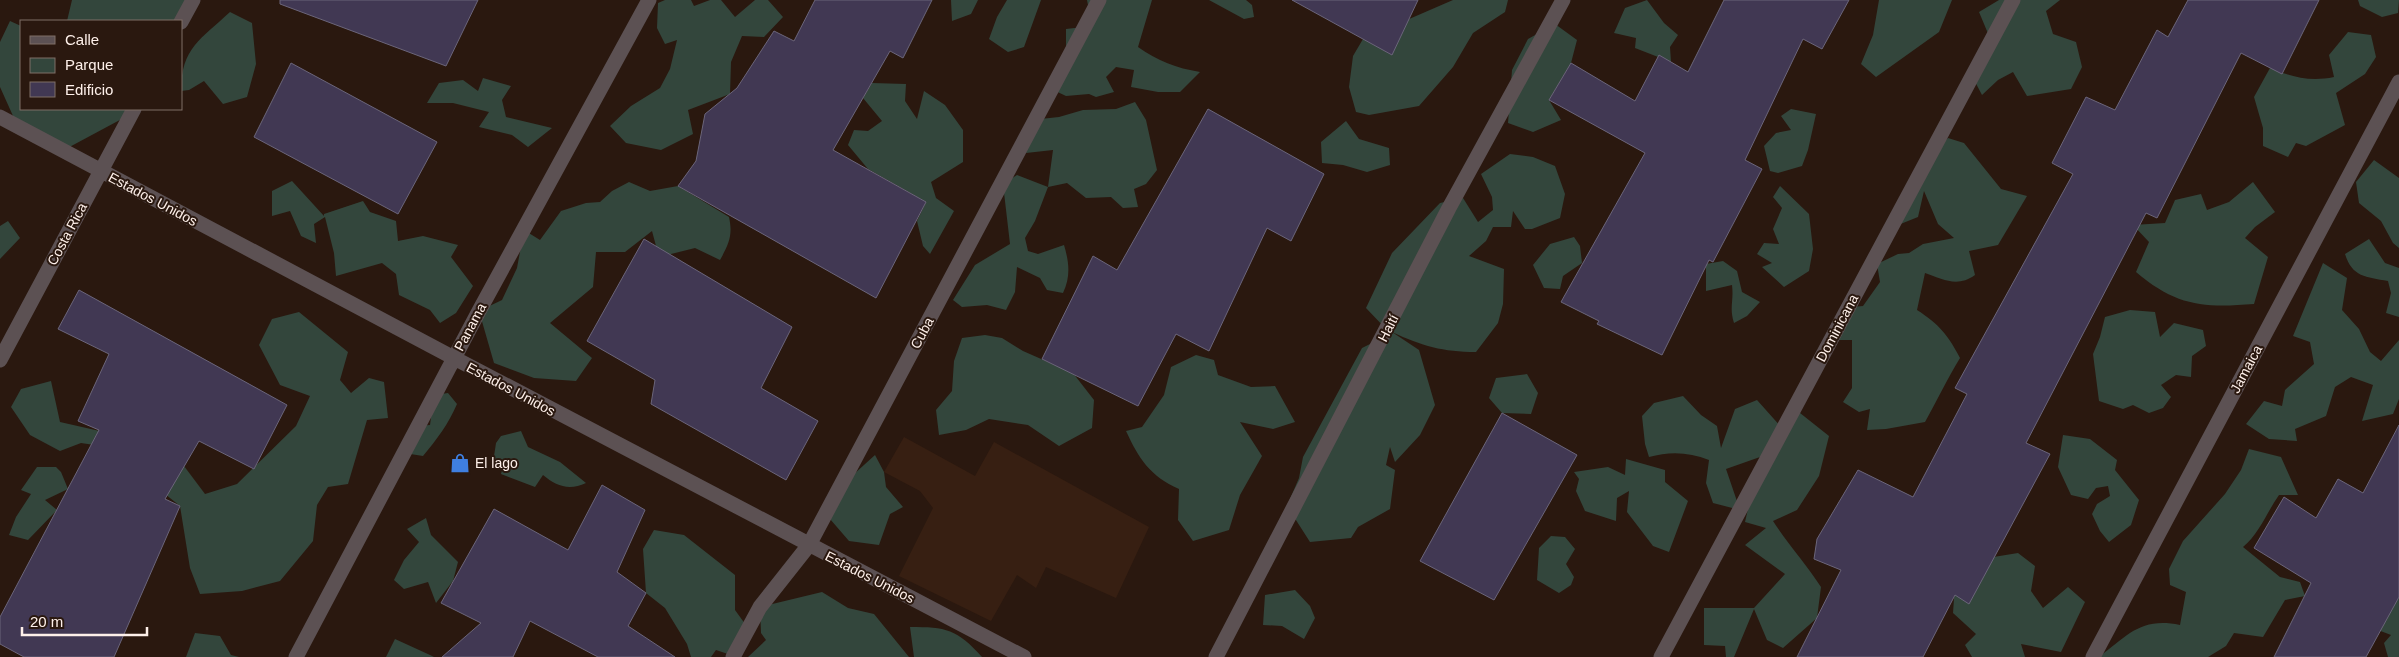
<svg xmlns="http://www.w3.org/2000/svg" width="2399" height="657" font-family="Helvetica,sans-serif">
	<rect width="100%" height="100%" fill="#2a180f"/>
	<path fill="#371f12" d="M 904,437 L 975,476 L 994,442 L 1149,527 L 1116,598 L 1046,567 L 1036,588 L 1017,575 L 991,621 L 899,576 L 933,508 L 920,491 L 884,472 Z"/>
	<path fill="#33463c" d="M 72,0 L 193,0 L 181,21 L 67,21 Z
		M 665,0 L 691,0 L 694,6 L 710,0 L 721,0 L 735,17 L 755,0 L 768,0 L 783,17 L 764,37 L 742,36 L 731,62 L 730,94 L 688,110 L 693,134 L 661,150 L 626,143 L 610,126 L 631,106 L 660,88 L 670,69 L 677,40 L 665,44 L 657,28 L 658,3 Z
		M 951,0 L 978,0 L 971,14 L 952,21 Z
		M 1007,0 L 1041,0 L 1024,47 L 1008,52 L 989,39 L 997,17 Z
		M 1087,0 L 1152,0 L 1138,47 C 1158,61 1176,68 1200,72 L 1180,92 L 1158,92 L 1131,87 L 1134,70 L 1116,67 L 1106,77 L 1114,92 L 1096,97 L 1089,94 L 1066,96 L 1047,87 L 1066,63 L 1066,29 L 1092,26 Z
		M 1209,0 L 1246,0 L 1252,5 L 1254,17 L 1244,19 Z
		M 1453,0 L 1508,0 L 1505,12 L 1473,33 L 1453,67 L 1419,106 L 1369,115 L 1356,112 L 1349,87 L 1353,56 L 1363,39 Z
		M 1647,0 L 1664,23 L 1678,35 L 1670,47 L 1671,62 L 1635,48 L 1636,38 L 1614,33 L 1625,8 Z
		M 1879,0 L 1952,0 L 1939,32 L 1876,77 L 1861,64 L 1873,35 Z
		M 1999,0 L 2060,0 L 2046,11 L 2053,34 L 2076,42 L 2082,67 L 2071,89 L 2027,96 L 2013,72 L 1998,80 L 1982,95 L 1972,76 L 1992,43 L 1979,12 Z
		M 2358,0 L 2399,0 L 2398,13 L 2382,17 L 2360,6 Z
		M 230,12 L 252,23 L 256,64 L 247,97 L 223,104 L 204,81 L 189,90 L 181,91 C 181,48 201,39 230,12 Z
		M 10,21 L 21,26 L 21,109 L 132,109 L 131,114 L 62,151 L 18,127 L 0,87 L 0,42 Z
		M 1555,24 L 1577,40 L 1571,63 L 1549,100 L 1561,120 L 1533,132 L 1508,123 L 1512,70 L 1528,39 Z
		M 2348,32 L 2371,35 L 2376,57 L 2365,74 L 2336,93 L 2345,125 L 2306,146 L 2296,143 L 2288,157 L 2263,146 L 2263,128 L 2254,97 L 2270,68 C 2292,77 2310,82 2334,77 L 2329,55 Z
		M 483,78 L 511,86 L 502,100 L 506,117 L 552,128 L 528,147 L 512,135 L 479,127 L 489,112 L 453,103 L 427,103 L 439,83 L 463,80 L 478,91 Z
		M 872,83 L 906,84 L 905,101 L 917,119 L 924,91 L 945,105 L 963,130 L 963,162 L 931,182 L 936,198 L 954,211 L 930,254 L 923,246 L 917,221 L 926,202 L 868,169 L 848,145 L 854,130 L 868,131 L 882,121 L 863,98 Z
		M 1135,102 L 1146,120 L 1157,170 L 1146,184 L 1134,189 L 1138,207 L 1123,208 L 1111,197 L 1086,198 L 1067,183 L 1048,187 L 1035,221 L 1025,238 L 1028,251 L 1038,254 L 1064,245 C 1069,262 1071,276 1063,293 L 1047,290 L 1040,278 L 1017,267 L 1015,292 L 1006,310 L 987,305 L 962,307 L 953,300 L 975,265 L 1010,244 L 1003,184 L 1017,175 L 1048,187 L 1053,150 L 1026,153 L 1031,120 L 1059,117 L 1083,110 L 1116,109 Z
		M 1791,109 L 1816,114 L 1808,150 L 1802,166 L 1778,173 L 1770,171 L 1764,146 L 1776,133 L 1791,130 L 1781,116 Z
		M 1346,121 L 1359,139 L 1389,148 L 1390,165 L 1367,172 L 1343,165 L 1322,163 L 1321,142 Z
		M 1948,138 L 1964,143 L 2001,189 L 2027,196 L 1998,245 L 1969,251 L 1975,275 C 1957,288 1943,279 1925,273 L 1917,310 C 1939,324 1948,335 1960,358 C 1947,379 1937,401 1925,422 L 1886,429 L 1867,430 L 1870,409 L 1859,412 L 1843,402 L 1852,388 L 1852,340 L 1834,340 L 1841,308 L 1863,306 L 1880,282 L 1877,264 L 1898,254 L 1909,253 L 1923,244 L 1954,238 L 1938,224 L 1924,191 L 1918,217 L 1893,227 L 1923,160 Z
		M 1510,154 L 1533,157 L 1555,166 L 1565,194 L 1560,218 L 1532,229 L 1525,229 L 1513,211 L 1511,227 L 1493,227 L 1486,241 L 1469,256 L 1504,269 L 1503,304 L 1498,323 L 1476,352 C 1443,352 1422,346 1392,332 L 1419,350 L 1435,405 L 1420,435 L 1395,462 L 1390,447 L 1386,465 L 1395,470 L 1390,509 L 1358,527 L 1351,538 L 1310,542 L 1287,506 L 1299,478 L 1303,457 L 1362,348 L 1376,341 L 1387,330 L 1366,308 L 1392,253 L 1440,203 L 1463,198 L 1478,222 L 1493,210 L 1492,197 L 1481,174 Z
		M 2374,160 L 2399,178 L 2399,248 L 2393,243 L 2381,221 L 2359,203 L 2356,182 Z
		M 292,181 L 324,216 L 324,214 L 363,201 L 370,212 L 396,221 L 398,241 L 423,236 L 458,245 L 451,257 L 473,286 L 456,313 L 440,323 L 430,310 L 399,295 L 396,274 L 382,263 L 336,276 L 334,253 L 325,217 L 314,224 L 316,243 L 301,236 L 290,211 L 272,216 L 272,191 Z
		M 629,182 L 650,191 L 678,186 L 729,217 C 733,235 729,244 720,260 L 695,248 L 659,257 L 652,231 L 625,252 L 596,252 L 593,287 L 550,323 L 592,358 L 576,381 L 534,378 L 494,363 L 479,311 L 502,300 L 517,268 L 524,230 L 540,240 L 561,211 L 586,203 L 600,202 L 612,191 Z
		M 2253,182 L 2275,212 L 2255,227 L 2245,238 L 2268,257 L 2254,304 C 2203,308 2176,306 2136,272 L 2149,242 L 2133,225 L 2165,223 L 2175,200 L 2201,194 L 2207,210 L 2229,202 Z
		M 1780,186 L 1809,214 L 1813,249 L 1809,271 L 1784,287 L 1762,267 L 1772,263 L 1757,254 L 1764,243 L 1779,244 L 1773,229 L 1782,208 L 1773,197 Z
		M 8,221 L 20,238 L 0,259 L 0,226 Z
		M 1574,237 L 1580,246 L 1582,263 L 1563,276 L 1560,289 L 1544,288 L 1533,265 L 1550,244 Z
		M 2369,239 L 2385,263 L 2399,268 L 2399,317 L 2386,313 L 2391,293 L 2388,281 C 2366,277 2352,277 2345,254 Z
		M 1723,261 L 1737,271 L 1742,292 L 1760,302 L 1747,316 L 1734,323 C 1729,307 1734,301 1732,285 L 1706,291 L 1706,264 Z
		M 2323,263 L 2347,278 L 2342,310 L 2359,329 L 2370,352 L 2381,361 L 2399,340 L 2399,399 L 2393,414 L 2362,421 L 2373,385 L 2351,377 L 2335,387 L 2326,416 L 2295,429 L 2297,441 L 2269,439 L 2246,424 L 2264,401 L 2282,406 L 2285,390 L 2314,364 L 2310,342 L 2293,336 Z
		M 2130,310 L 2155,312 L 2160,337 L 2174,323 L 2203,330 L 2206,346 L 2192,356 L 2191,377 L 2176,375 L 2161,385 L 2171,397 L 2163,408 L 2149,413 L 2133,405 L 2123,409 L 2099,401 L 2093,354 L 2100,337 L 2105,317 Z
		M 299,312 L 348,352 L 340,380 L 351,393 L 369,378 L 384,382 L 388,418 L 367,420 L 348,484 L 328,487 L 317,505 L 313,541 L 280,581 L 242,591 L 200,594 L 190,568 L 180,506 L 150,482 L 155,472 L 184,466 L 205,494 L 237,484 L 296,426 L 310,396 L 280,385 L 259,345 L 272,319 Z
		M 985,335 L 1002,338 L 1023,351 L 1073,373 L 1094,400 L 1092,428 L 1059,446 L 1028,425 L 989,419 L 966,430 L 939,435 L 936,410 L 952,391 L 954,361 L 962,338 Z
		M 1196,355 L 1214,360 L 1218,375 L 1251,387 L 1275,386 L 1295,422 L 1273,429 L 1240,422 L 1262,456 L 1240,495 L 1229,530 L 1193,541 L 1178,520 L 1179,489 C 1150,476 1139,459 1126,431 L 1142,427 L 1164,395 L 1171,367 Z
		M 1527,374 L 1538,393 L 1531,414 L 1502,413 L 1489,398 L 1496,378 Z
		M 51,381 L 60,422 L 104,432 L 128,450 L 81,443 L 60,451 L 30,435 L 11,407 L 21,389 Z
		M 448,393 L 457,404 C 448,425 437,439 423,456 L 404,453 L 417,426 L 430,425 L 434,395 Z
		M 1683,396 L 1701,415 L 1717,426 L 1721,448 L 1735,409 L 1757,400 L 1783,429 L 1795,409 L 1829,436 L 1819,476 L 1797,510 L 1773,521 C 1788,544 1806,564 1821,587 L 1817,618 L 1783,648 L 1767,640 L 1754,609 L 1734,657 L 1726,657 L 1725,646 L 1704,645 L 1704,608 L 1754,608 L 1785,574 L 1745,545 L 1766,528 L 1745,522 L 1760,457 L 1726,469 L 1740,510 L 1713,503 L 1706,483 L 1709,460 C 1689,452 1670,451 1649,457 L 1645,444 L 1642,416 L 1654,403 Z
		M 521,431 L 528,447 L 560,462 L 586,483 C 569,491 556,486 543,475 L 535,487 L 501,474 L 505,460 L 493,463 L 496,443 L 501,436 Z
		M 2063,435 L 2090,439 L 2117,460 L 2115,470 L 2139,500 L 2131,525 L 2109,542 L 2100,531 L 2092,514 L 2097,504 L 2110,496 L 2108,486 L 2096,488 L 2088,499 L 2071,495 L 2058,467 Z
		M 2249,449 L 2281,457 L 2298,495 L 2279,495 C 2267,512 2259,534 2243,547 L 2280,577 L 2300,582 L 2305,596 L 2285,600 L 2263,637 L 2234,633 L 2226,646 L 2208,657 L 2099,657 C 2128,635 2141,617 2180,625 L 2186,592 L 2170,585 L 2169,569 L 2183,541 L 2225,494 L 2241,470 Z
		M 875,455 L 884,472 L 886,487 L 903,507 L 890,514 L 879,545 L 849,541 L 830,519 L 843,484 Z
		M 1626,459 L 1665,470 L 1665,482 L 1688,501 L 1669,552 L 1653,546 L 1627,512 L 1629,491 L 1617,498 L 1616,521 L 1585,511 L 1576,491 L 1579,479 L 1574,472 L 1608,467 L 1625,475 Z
		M 37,467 L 56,467 L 61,472 L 68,489 L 45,500 L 57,510 L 28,540 L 9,535 L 16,517 L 31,494 L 21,490 Z
		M 426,518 L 431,535 L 458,562 L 453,581 L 436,603 L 428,582 L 404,589 L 394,580 L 404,560 L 419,542 L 407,529 Z
		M 654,530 L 684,535 L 735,575 L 735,610 L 748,628 L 734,656 L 716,650 L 711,657 L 691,657 L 687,644 L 665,608 L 646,593 L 643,549 Z
		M 1551,536 L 1565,537 L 1575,549 L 1566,564 L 1574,577 L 1571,585 L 1559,593 L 1537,580 L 1539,548 Z
		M 2018,553 L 2035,566 L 2031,591 L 2043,608 L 2068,587 L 2085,602 L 2061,652 L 2021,644 L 2025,657 L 1972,657 L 1965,645 L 1976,634 L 1953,613 L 1955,584 L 1975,560 Z
		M 1295,590 L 1310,606 L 1315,618 L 1304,639 L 1282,626 L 1263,625 L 1265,595 Z
		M 822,592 L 848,608 L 874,614 L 909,657 L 748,657 L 766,640 L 761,633 L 760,607 Z
		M 2399,597 L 2399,657 L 2388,657 L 2384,643 L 2391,635 L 2378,630 Z
		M 910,627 C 946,627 957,629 982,657 L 914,657 Z
		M 195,633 L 220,636 L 231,655 L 239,657 L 186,657 Z
		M 395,639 L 430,655 L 434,657 L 386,657 Z"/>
	<path fill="#413853" stroke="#6b657a" d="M 280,0 L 478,0 L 446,66 L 280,4 Z
		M 815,0 L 932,0 L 903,58 L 890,51 L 833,150 L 926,202 L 876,298 L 678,186 L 696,161 L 705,114 L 737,88 L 774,31 L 794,41 Z
		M 1292,0 L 1418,0 L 1392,55 Z
		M 1724,0 L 1849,0 L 1822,49 L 1803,39 L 1745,160 L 1762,169 L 1713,262 L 1709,260 L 1662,355 L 1597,324 L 1599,321 L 1561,302 L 1645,153 L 1549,100 L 1571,63 L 1635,101 L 1659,55 L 1688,72 Z
		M 2188,0 L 2319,0 L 2282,74 L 2241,53 L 2157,218 L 2146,213 L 2026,443 L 2050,454 L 1969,604 L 1955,595 L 1923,657 L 1797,657 L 1841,570 L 1814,559 L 1817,539 L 1858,470 L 1913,497 L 1967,394 L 1955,388 L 2073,174 L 2052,163 L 2086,97 L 2115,110 L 2157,30 L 2168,37 Z
		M 291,63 L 437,142 L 398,214 L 254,137 Z
		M 1208,109 L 1324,174 L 1291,241 L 1267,228 L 1209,351 L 1176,334 L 1138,406 L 1042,359 L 1093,256 L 1117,270 Z
		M 644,239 L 792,327 L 761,388 L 818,421 L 786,480 L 651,404 L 655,380 L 587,341 Z
		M 79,290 L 287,405 L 254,469 L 199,441 L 165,499 L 180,506 L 114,657 L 24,657 L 0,644 L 0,617 L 99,430 L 78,421 L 109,354 L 58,329 Z
		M 1502,413 L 1577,455 L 1494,600 L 1420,561 Z
		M 2399,425 L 2399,597 L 2366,657 L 2274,657 L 2311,583 L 2254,548 L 2284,497 L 2316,518 L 2338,479 L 2363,493 Z
		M 602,485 L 645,510 L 617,572 L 646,593 L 628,626 L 675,657 L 598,657 L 530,621 L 513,657 L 442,657 L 481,623 L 441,603 L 494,509 L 568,550 Z"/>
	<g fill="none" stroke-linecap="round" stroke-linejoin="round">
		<path stroke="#5c5153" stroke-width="15" d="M 181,22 L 193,0
			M 0,117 L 454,358 L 1024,657
			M 0,360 L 134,109
			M 296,657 L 479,311 L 649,0
			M 733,657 L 760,607 L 809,545 L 1099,0
			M 1216,657 L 1449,208 L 1563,0
			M 1661,657 L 2013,0
			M 2093,657 L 2399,82"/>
	</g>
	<defs>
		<symbol id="shop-bare" viewBox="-9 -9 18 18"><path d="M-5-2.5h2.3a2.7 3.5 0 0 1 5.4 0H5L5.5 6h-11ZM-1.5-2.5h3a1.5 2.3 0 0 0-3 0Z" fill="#3f7fe0" stroke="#2a180f" stroke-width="2.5" paint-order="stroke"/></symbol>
	</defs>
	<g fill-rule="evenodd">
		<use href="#shop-bare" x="446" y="449" width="28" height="28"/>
	</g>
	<g text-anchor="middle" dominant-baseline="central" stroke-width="4" stroke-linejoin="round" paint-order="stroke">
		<g font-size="14" fill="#fef0ea" stroke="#2a180f">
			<text transform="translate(153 199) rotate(28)">Estados Unidos</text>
			<text transform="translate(67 234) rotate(-62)">Costa Rica</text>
			<text transform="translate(470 327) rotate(-62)">Panama</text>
			<text transform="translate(1388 328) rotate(-63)">Haití</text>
			<text transform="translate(1837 328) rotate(-62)">Dominicana</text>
			<text transform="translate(922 333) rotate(-62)">Cuba</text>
			<text transform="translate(2246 369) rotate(-62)">Jamaica</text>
			<text transform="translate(511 389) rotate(28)">Estados Unidos</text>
			<text transform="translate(870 577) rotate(27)">Estados Unidos</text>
		</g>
		<g font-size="14" fill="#fef0ea" stroke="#2a180f" text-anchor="start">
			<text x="475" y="463">El lago</text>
		</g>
	</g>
	<rect x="20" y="20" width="162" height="90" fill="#2a180f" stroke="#7f6e67"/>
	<rect x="30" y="36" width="25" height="8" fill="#5c5153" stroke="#7f6e67"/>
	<text x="65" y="45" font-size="15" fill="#fef0ea">Calle</text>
	<rect x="30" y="58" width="25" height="15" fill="#33463c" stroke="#7f6e67"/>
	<text x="65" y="70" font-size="15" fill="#fef0ea">Parque</text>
	<rect x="30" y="82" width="25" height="15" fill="#413853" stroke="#7f6e67"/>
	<text x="65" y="95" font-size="15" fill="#fef0ea">Edificio</text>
	<path d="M22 627v8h125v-8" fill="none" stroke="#fef0ea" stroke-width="2.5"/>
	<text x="30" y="627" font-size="15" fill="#fef0ea" stroke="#2a180f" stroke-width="4" paint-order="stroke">20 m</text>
</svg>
